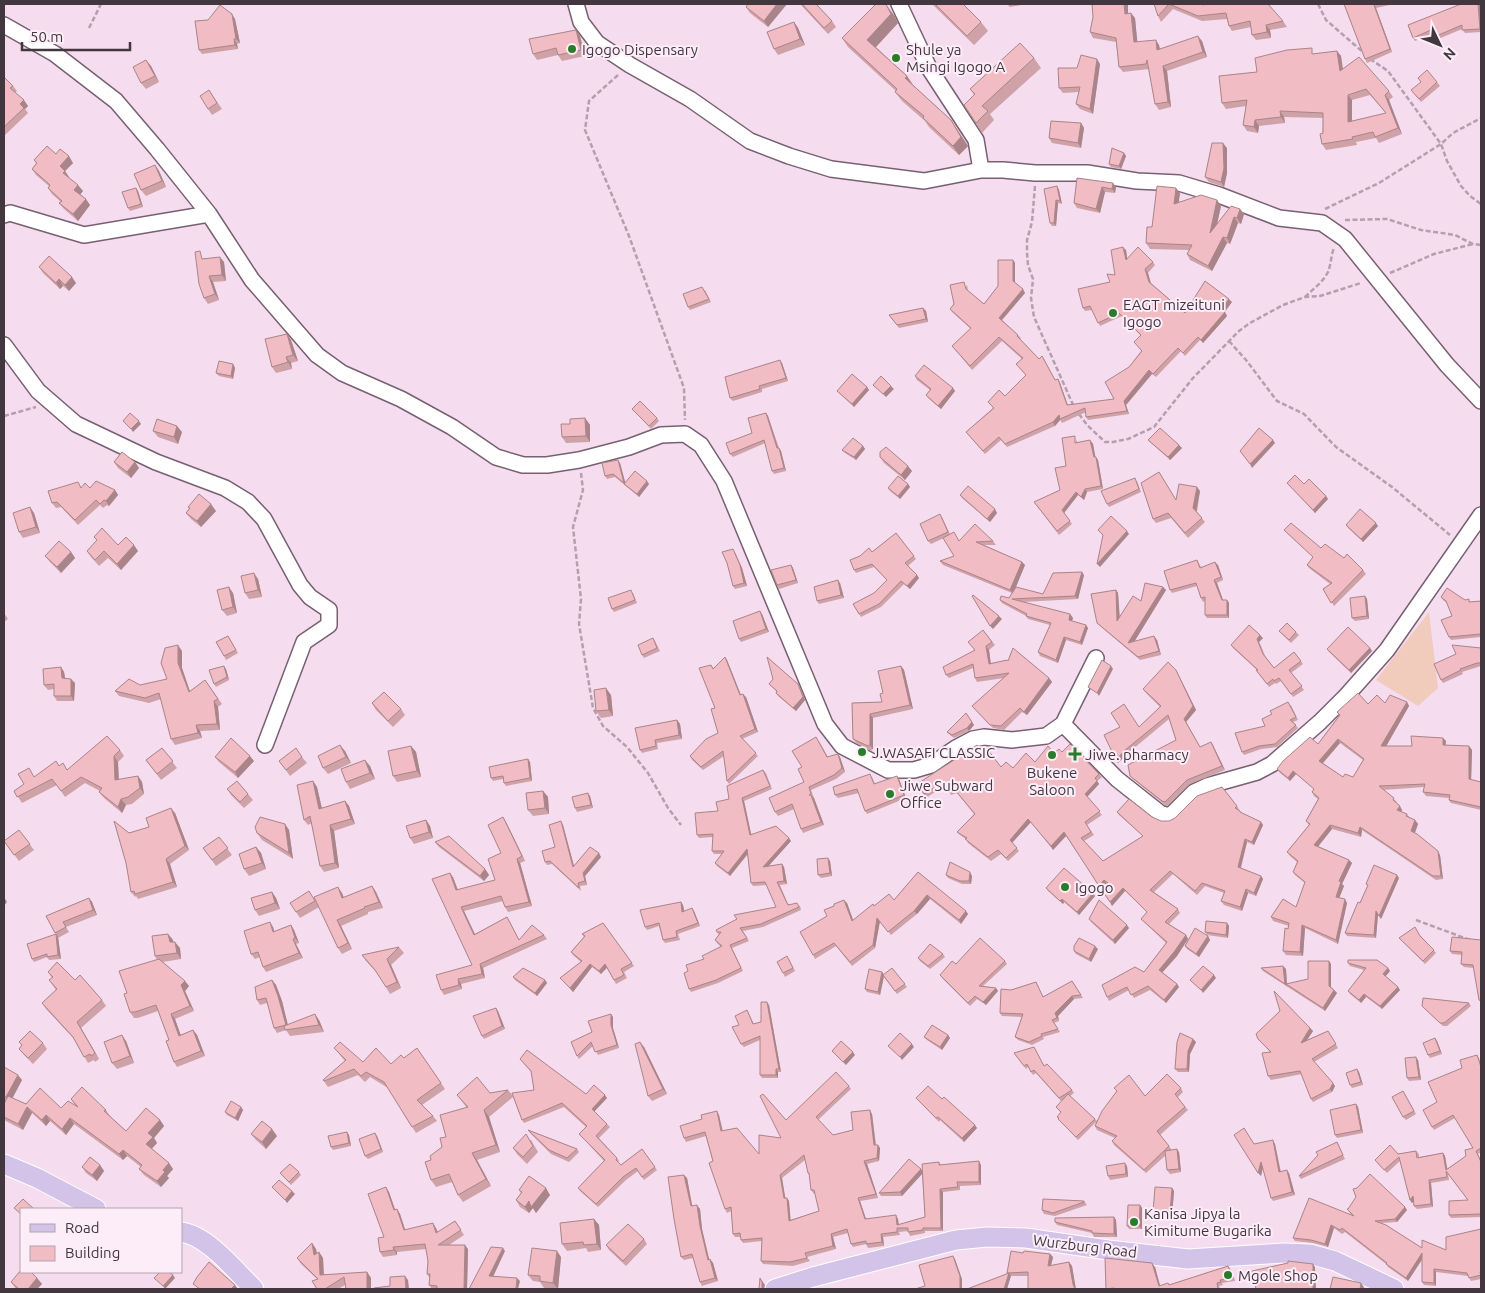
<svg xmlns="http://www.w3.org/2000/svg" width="1485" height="1293" font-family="Ubuntu,sans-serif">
	<rect width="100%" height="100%" fill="#f6dcef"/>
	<path fill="#f1ccbd" d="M 1429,612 L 1438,688 L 1418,706 L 1376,680 Z"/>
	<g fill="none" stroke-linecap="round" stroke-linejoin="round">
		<defs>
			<path id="minor" d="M 576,4 L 581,22 L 597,43 L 630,65 L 690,99 L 750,141 L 789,156 L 831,169 L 924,181 L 981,170 L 1003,170 L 1035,173 L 1087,173 L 1137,181 L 1179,183 L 1219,195 L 1279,218 L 1322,223 L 1345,239 L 1447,365 L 1481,401
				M 899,4 L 929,68 L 976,140 L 981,170
				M 4,25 L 55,54 L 116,101 L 157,149 L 209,214 L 252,280 L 317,355 L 342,373 L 401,399 L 452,427 L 496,457 L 523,465 L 547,465 L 579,460 L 629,447 L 661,435 L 685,434 L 701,445 L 724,481 L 825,724 L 842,746 L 888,770 L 914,770 L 931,765 L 956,748 L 973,739 L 984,737 L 1012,740 L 1046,736 L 1063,724 L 1117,779 L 1160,813 L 1166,815 L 1171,815 L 1194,792 L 1207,786 L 1257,772 L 1272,764 L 1320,722 L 1347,695 L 1387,650 L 1481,515
				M 4,215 L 10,213 L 84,235 L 209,214
				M 4,345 L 38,391 L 76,424 L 156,462 L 225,488 L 248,502 L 264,519 L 300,585 L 310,597 L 329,610 L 329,625 L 304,642 L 265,745
				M 1063,724 L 1096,658"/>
			<path id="major" d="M 4,1164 L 37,1178 L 96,1209
				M 181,1232 C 207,1235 236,1271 254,1289
				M 775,1289 L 813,1277 L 956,1240 L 987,1237 L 1026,1238 L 1108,1250 L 1188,1259 L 1284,1253 L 1310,1254 L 1335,1261 L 1394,1289"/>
		</defs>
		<use href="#minor" stroke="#776071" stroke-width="18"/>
		<use href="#major" stroke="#fff" stroke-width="21"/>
		<path stroke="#b49fae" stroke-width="2.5" stroke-dasharray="5 2.5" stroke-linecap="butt" d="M 1318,4 L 1326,20 L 1364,53
			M 89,28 L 101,4
			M 1370,59 L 1388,71 L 1441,144 L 1447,161 L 1461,186 L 1470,196 L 1481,204
			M 618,75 L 589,101 L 585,130 L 629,236 L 684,388 L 685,420
			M 1035,186 L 1032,222 L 1027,240 L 1027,253 L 1028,265 L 1033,279 L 1031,298 L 1034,317 L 1074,407
			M 1325,209 L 1379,183 L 1441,144 L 1453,133 L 1481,118
			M 1345,220 L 1387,219 L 1421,230 L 1455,235 L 1473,244 L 1481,245
			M 1390,273 L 1434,254 L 1473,244
			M 1305,297 C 1313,289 1323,282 1328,272 C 1331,265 1331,255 1334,248
			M 1229,341 L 1246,360 L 1277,401 L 1304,414 L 1336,447 L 1392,487 L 1450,535
			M 1079,414 L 1087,425 L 1105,442 L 1113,442 L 1128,439 L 1154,427 L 1193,378 L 1239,331 L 1250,323 L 1283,305 L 1305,297 L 1320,296 L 1361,283
			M 4,416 L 36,407
			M 581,473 L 583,490 L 573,527 L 581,599 L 579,624 L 593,708 L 603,726 L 627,747 L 648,773 L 668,808 L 681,825
			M 1416,920 L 1470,940"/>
		<use href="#minor" stroke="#fff" stroke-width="15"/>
		<use href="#major" stroke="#d3c3e9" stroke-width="19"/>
	</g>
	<path fill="#cfa2a8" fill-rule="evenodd" d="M 748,4 L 787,4 L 768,27 L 750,13 L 746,7 Z
		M 800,4 L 816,4 L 832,21 L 836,27 L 828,34 Z
		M 932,4 L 963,4 L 981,22 L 988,31 L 974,45 Z
		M 1007,4 L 1021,4 L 1021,5 L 1010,7 Z
		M 1154,4 L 1204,5 L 1283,21 L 1287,27 L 1270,30 L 1271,38 L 1256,40 L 1252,35 L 1251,27 L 1232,31 L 1229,26 L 1227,19 L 1202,21 L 1173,9 L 1161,22 L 1158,16 Z
		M 1344,4 L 1394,4 L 1376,8 L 1392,52 L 1367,63 L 1365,59 Z
		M 1128,14 L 1135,18 L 1137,42 L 1159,45 L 1160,49 L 1202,41 L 1207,57 L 1167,71 L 1171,107 L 1159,110 L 1155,104 L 1149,69 L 1123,72 L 1119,67 L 1116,42 L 1093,38 L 1090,32 L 1093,17 Z
		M 894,15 L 898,23 L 876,47 L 907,76 L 913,85 L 951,120 L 968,146 L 959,155 L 929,127 L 925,121 L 902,101 L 895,92 L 896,91 L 848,47 L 842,38 Z
		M 1481,18 L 1481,32 L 1465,33 L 1462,29 L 1436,40 L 1433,34 L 1415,41 L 1413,38 L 1408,25 Z
		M 235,19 L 240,43 L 237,44 L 238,49 L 202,54 L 199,50 Z
		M 794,22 L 798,28 L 805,45 L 778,55 L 774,49 Z
		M 576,30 L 580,36 L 585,56 L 562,61 L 558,55 L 537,60 L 533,54 Z
		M 1337,51 L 1341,56 L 1342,68 L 1389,91 L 1393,97 L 1389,100 L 1402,134 L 1379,143 L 1376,138 L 1356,142 L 1357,145 L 1326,150 L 1322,144 L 1323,118 L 1284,117 L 1285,123 L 1259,126 L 1258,133 L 1247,131 L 1243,125 L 1246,106 L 1226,109 L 1222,103 L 1257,72 L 1316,54 ZM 1370,95 L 1386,113 L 1352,121 L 1352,100 Z
		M 1034,58 L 1041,68 L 990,114 L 994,120 L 982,133 L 964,105 L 974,95 L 970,89 Z
		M 1100,64 L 1093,114 L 1080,109 L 1076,104 L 1079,92 L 1063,93 L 1059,88 L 1077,68 Z
		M 151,66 L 159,82 L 146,89 L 141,83 Z
		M 4,77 L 13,86 L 17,91 L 15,93 L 28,106 L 25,109 L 28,113 L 4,136 Z
		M 1437,82 L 1440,86 L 1421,102 L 1411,90 Z
		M 209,90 L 222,109 L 212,115 L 208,109 Z
		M 1081,123 L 1084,128 L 1081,148 L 1052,143 L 1049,138 Z
		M 1227,148 L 1227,173 L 1224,187 L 1209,182 L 1205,177 Z
		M 1124,153 L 1126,156 L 1121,169 L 1111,167 L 1109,164 Z
		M 56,154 L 73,163 L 65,171 L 69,178 L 83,191 L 80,194 L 90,205 L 78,221 L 64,209 L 59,203 L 61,202 L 52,194 L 48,188 L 49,186 L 36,175 L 32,169 L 36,163 L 34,160 Z
		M 155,165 L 159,171 L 166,187 L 146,196 L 141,190 Z
		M 1077,178 L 1116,187 L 1115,193 L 1105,192 L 1100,213 L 1077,208 L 1074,203 Z
		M 1057,186 L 1059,190 L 1062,204 L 1058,203 L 1056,226 L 1052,226 L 1050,223 Z
		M 138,191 L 143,207 L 130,211 L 128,208 Z
		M 1180,193 L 1178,202 L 1217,200 L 1221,206 L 1217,224 L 1240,209 L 1244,214 L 1241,224 L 1238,223 L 1230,244 L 1227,243 L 1212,271 L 1190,260 L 1187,254 L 1189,250 L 1150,249 L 1146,243 L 1152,227 Z
		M 1126,250 L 1127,258 L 1153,262 L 1155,265 L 1148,273 L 1151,283 L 1185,313 L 1232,302 L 1224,312 L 1227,316 L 1203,343 L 1200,340 L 1185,356 L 1181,351 L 1156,377 L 1152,374 L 1126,405 L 1129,414 L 1088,420 L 1086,417 L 1086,412 L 1062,423 L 1060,420 L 1055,426 L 1007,447 L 1001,440 L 985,454 L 966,432 L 993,408 L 988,402 L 1005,396 L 1026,375 L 1016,364 L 1022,359 L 1002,341 L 972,370 L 952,346 L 971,329 L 952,312 L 950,309 L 954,304 L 967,285 L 968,291 L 984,304 L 998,286 L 1013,260 L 1015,263 L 1015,283 L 1025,293 L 1002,320 L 1018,335 L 1021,338 L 1020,339 L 1039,359 L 1044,359 L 1055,380 L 1058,379 L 1060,383 L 1068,405 L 1114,399 L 1129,367 L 1141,351 L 1140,335 L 1122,316 L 1100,326 L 1092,310 L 1085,311 L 1083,308 L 1110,282 L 1115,275 Z
		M 204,257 L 204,258 L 224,262 L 226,281 L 213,282 L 219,300 L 208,304 L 204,298 Z
		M 39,267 L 76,283 L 69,291 L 63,286 L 60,289 L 43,273 Z
		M 705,290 L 711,302 L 690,310 L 688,307 Z
		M 923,308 L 926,311 L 928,322 L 899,328 L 889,315 Z
		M 287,334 L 291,340 L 298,361 L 291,363 L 292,369 L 276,373 L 272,367 Z
		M 782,363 L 788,381 L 762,389 L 762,392 L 733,401 L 730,398 Z
		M 233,364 L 235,368 L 233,379 L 219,376 L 216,373 Z
		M 915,376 L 955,391 L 941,409 L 928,398 L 926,395 L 930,390 L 917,380 Z
		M 867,387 L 869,390 L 854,407 L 840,394 L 837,391 Z
		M 632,409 L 657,418 L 659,421 L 651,429 Z
		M 766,413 L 768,416 L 779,448 L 781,451 L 786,471 L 774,474 L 772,471 L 765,443 L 733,457 L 730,454 L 752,433 Z
		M 585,418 L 590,425 L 590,442 L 566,443 L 562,437 L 570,424 Z
		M 153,431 L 182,432 L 178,444 L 158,437 Z
		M 1077,439 L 1077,443 L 1090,440 L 1093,444 L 1095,457 L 1098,460 L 1103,489 L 1087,492 L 1084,500 L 1078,495 L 1064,513 L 1072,524 L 1059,535 L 1034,502 L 1060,490 L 1066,466 Z
		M 1148,440 L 1182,448 L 1170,460 L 1151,443 Z
		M 863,446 L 865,449 L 856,460 L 845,453 L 842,450 Z
		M 880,457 L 912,471 L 905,480 L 884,463 Z
		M 114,462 L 135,462 L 139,468 L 131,478 L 118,468 Z
		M 620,463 L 625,483 L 649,484 L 639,497 L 615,477 L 607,479 L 605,476 Z
		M 1159,472 L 1176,500 L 1200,491 L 1197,512 L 1205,522 L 1188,538 L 1171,518 L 1156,523 L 1153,519 Z
		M 1137,481 L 1141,492 L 1109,507 L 1107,504 Z
		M 1287,483 L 1304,484 L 1326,496 L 1328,499 L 1315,513 Z
		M 908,484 L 910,487 L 900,499 L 890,491 L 888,488 Z
		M 82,487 L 115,490 L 118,495 L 109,506 L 107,505 L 103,508 L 100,505 L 78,525 L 61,507 L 56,508 L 52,503 Z
		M 960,495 L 997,513 L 990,522 L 962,498 Z
		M 188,507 L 216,511 L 201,527 L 191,519 L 186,513 L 189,509 Z
		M 34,513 L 40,533 L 23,538 L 19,532 Z
		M 942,517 L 950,534 L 960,541 L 993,541 L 996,545 L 984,545 L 1022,562 L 1025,565 L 1015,589 L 1043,594 L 1084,575 L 1078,599 L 1022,602 L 1070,614 L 1073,618 L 1072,621 L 1086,625 L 1088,628 L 1082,645 L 1066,640 L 1058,663 L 1040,656 L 1038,652 L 1050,625 L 1028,619 L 1026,616 L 1002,603 L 1000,600 L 1009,598 L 1012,593 L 943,565 L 940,561 L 954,556 L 944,538 L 931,544 L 928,541 Z
		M 1346,525 L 1378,526 L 1363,542 L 1348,528 Z
		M 1284,530 L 1321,548 L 1344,558 L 1363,570 L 1366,574 L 1334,606 L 1323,589 L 1330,584 L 1309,568 L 1307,565 L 1313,557 L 1287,533 Z
		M 896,533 L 916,559 L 908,566 L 919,578 L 910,589 L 904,584 L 881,607 L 861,617 L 859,614 L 874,593 L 887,580 L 874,567 L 856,573 L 854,570 L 872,552 Z
		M 94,537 L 118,545 L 138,551 L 121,570 L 108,558 L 99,566 L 91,557 L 87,551 L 97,541 Z
		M 71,552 L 75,558 L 61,573 L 50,562 L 45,556 Z
		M 735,552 L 742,568 L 747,586 L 735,589 L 733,586 Z
		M 1197,560 L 1201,567 L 1218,565 L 1223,580 L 1217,583 L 1223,600 L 1227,600 L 1229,603 L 1229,618 L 1207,618 L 1205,615 L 1205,601 L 1203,602 L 1201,598 L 1197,586 L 1172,593 L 1170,590 Z
		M 791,565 L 793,568 L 798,583 L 779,589 L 777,585 Z
		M 258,579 L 262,597 L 249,599 L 245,593 Z
		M 840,583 L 844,598 L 819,604 L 817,601 Z
		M 1163,587 L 1166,590 L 1134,642 L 1157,640 L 1161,655 L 1140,660 L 1100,626 L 1097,623 L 1116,590 L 1118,593 L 1120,618 L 1141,601 Z
		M 233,593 L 237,613 L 227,616 L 222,610 Z
		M 633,593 L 637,603 L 614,612 L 612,609 Z
		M 1365,596 L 1367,599 L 1369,619 L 1355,621 L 1352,618 Z
		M 1441,597 L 1465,600 L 1471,602 L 1481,601 L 1481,637 L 1451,640 L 1449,637 L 1452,616 L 1447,603 L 1443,600 Z
		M 4,613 L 8,619 L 4,622 Z
		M 762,614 L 769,632 L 741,642 L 739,639 Z
		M 983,630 L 995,645 L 989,650 L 991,663 L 1008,661 L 1049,678 L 1052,682 L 1027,715 L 1022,712 L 1004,730 L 993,728 L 972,706 L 1004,678 L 977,682 L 975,678 L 973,668 L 949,678 L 946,675 L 974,651 Z
		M 1279,631 L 1296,632 L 1299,635 L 1291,643 Z
		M 228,636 L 238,653 L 226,660 L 224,656 Z
		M 653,638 L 655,641 L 660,651 L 644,658 L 642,655 Z
		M 1263,638 L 1259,642 L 1265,656 L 1274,668 L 1294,652 L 1303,664 L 1291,673 L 1304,690 L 1293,697 L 1281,681 L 1276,684 L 1275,683 L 1269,687 L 1256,670 L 1257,670 L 1233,648 L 1231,645 Z
		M 1370,648 L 1372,651 L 1351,673 L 1329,652 L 1327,649 Z
		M 1481,648 L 1481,666 L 1462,672 L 1463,674 L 1443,683 L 1441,680 Z
		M 182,651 L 182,668 L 190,691 L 205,680 L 222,704 L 218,707 L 220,730 L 200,731 L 202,738 L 175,745 L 171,739 L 161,699 L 149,703 L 119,696 L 115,691 L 167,679 Z
		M 727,660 L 741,695 L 746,697 L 758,732 L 742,739 L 758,756 L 729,784 L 727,781 L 724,756 L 703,770 L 692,760 L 690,756 L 718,733 L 713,668 Z
		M 901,666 L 904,670 L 913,709 L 873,718 L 873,749 L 871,751 L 856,743 L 853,739 L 852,703 L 882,702 L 883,693 Z
		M 61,667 L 64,672 L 65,678 L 75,683 L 74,701 L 57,701 L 54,696 L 54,689 L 48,690 L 44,685 Z
		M 226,669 L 229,680 L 216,687 L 214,684 Z
		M 1176,670 L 1196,710 L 1186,722 L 1200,747 L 1211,742 L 1225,770 L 1190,784 L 1167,806 L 1165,805 L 1133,779 L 1130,776 L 1176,740 L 1169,719 L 1127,754 L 1118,763 L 1116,760 L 1139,727 L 1160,707 L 1145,692 L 1143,689 Z
		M 769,684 L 800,688 L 805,700 L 796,711 L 778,696 L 776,693 L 777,692 Z
		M 611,695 L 613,716 L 601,718 L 596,711 Z
		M 1407,702 L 1409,706 L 1386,746 L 1412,746 L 1443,738 L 1446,741 L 1445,746 L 1469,746 L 1472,750 L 1471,780 L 1481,782 L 1481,810 L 1451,803 L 1449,800 L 1449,798 L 1426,796 L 1423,792 L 1424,787 L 1383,790 L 1397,802 L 1396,803 L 1402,810 L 1401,812 L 1407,814 L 1410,818 L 1415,820 L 1418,824 L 1415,833 L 1440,855 L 1443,879 L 1436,880 L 1362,830 L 1361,837 L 1332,829 L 1318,846 L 1349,860 L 1352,863 L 1342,884 L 1344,886 L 1339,898 L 1347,903 L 1338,944 L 1305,928 L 1303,956 L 1286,955 L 1283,951 L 1289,926 L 1273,921 L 1271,917 L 1296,907 L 1305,883 L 1295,875 L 1293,872 L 1297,862 L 1290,856 L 1287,852 L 1309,825 L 1306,821 L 1318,799 L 1314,796 L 1312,792 L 1314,789 L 1296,774 L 1290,781 L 1280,773 L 1277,769 L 1318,744 L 1339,716 L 1337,712 L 1368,704 L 1385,703 ZM 1340,743 L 1363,760 L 1353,777 L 1343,777 L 1323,763 Z
		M 372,703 L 401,709 L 405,715 L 393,727 L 376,710 Z
		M 1291,705 L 1298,720 L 1293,722 L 1298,728 L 1277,747 L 1261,749 L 1244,755 L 1242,752 L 1265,726 Z
		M 966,713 L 974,725 L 969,731 L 954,738 L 950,735 L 947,732 Z
		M 677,720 L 680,724 L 682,739 L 657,743 L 658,749 L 642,753 L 640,750 Z
		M 819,741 L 828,757 L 838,754 L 840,757 L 845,772 L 836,779 L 811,790 L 824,825 L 803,833 L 801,829 L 794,809 L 778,816 L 775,812 L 804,782 L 802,767 Z
		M 411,746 L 416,752 L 421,777 L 397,782 L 393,776 Z
		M 162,748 L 177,768 L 161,780 L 146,760 Z
		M 120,750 L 124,756 L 118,762 L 119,780 L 138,776 L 142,782 L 144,794 L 132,804 L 126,805 L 122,813 L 104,798 L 99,792 L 100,791 L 85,783 L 65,797 L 57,785 L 22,803 L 14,791 L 59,766 L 67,770 Z
		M 345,751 L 351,763 L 328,774 L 323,768 Z
		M 1062,752 L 1099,774 L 1102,777 L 1097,781 L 1099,784 L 1087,797 L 1102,815 L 1087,825 L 1094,835 L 1084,841 L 1103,861 L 1143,836 L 1119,815 L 1117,812 L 1152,817 L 1161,821 L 1169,821 L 1237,806 L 1239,809 L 1238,810 L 1242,813 L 1261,822 L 1263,825 L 1254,845 L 1247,842 L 1241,868 L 1261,876 L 1263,879 L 1256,896 L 1248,893 L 1242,911 L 1224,905 L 1221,901 L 1224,893 L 1205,886 L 1197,895 L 1173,874 L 1154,892 L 1178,909 L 1180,913 L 1169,924 L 1186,935 L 1188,939 L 1177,956 L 1162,972 L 1177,984 L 1179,987 L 1166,1003 L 1150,990 L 1134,998 L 1129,990 L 1109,1001 L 1107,997 L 1144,972 L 1166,943 L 1144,922 L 1141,919 L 1147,912 L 1125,891 L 1112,906 L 1107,884 L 1102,889 L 1066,836 L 1053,850 L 1031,822 L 1012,843 L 1019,851 L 1008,861 L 1001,854 L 991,861 L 968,843 L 966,839 L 960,835 L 957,832 L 974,814 L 957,793 L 951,795 L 948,789 L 947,789 L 944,786 L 926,798 L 917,784 L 984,753 L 1001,767 L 1013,768 L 1035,762 L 1054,753 Z
		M 215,757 L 254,761 L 238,778 L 219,762 Z
		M 302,757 L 307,763 L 290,776 L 279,761 Z
		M 528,759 L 530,762 L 532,781 L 506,786 L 504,783 L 503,779 L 493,781 L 491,778 Z
		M 370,766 L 375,779 L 350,789 L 346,782 Z
		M 763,770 L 766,773 L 772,789 L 744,801 L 751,834 L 791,841 L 768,866 L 782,864 L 784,867 L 787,884 L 780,885 L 788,904 L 800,906 L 801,910 L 763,927 L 743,931 L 749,941 L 732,948 L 743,971 L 718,983 L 691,992 L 689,989 L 688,971 L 721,947 L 717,943 L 715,940 L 719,935 L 717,932 L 776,907 L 767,885 L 753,886 L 751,883 L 748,854 L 730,876 L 717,866 L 715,863 L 722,854 L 714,854 L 712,851 L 713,837 L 699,838 L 697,835 L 729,799 Z
		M 872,777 L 875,784 L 899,779 L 906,798 L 867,814 L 865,811 L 859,793 L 838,798 L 835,795 Z
		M 313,781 L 317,787 L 322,808 L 345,801 L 349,806 L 355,824 L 334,831 L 339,868 L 324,872 L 320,866 L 312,823 L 308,825 L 304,820 Z
		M 227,789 L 248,794 L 253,800 L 244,808 L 231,795 Z
		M 543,791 L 548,797 L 549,814 L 533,816 L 528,810 Z
		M 590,796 L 593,808 L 577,812 L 575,808 Z
		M 175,813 L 189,850 L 170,864 L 177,887 L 138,899 L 136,896 L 135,897 L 131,892 L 129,833 L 149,827 Z
		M 426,820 L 430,826 L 433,838 L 414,844 L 410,838 Z
		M 506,822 L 525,861 L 520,863 L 532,906 L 508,912 L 505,907 L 503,901 L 464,911 L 475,934 L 507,917 L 510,922 L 519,940 L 544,935 L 547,939 L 483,968 L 485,978 L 461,984 L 462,989 L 444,995 L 441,990 L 472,965 L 453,877 L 458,890 L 495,880 L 501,853 Z
		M 285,824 L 289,830 L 293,859 L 262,840 L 257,833 Z
		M 563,825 L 574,866 L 601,857 L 585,876 L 587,885 L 580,886 L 581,891 L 552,864 L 547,865 L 545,862 L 555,847 Z
		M 19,830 L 34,850 L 19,861 L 4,841 Z
		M 219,837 L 232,855 L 216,866 L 203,848 Z
		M 435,842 L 485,869 L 489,875 L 484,881 L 439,847 Z
		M 256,847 L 261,853 L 266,869 L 249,876 L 244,869 Z
		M 830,861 L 832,876 L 821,878 L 818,875 Z
		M 918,872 L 968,914 L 961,924 L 930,899 L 917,914 L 891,935 L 880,921 L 875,948 L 852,966 L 836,946 L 815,959 L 813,955 L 827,916 L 847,903 L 853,921 L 874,906 L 894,900 Z
		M 946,875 L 972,876 L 971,884 L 962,884 L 948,878 Z
		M 1399,878 L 1381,919 L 1378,914 L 1376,938 L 1347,936 L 1345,933 L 1368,886 L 1366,884 Z
		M 372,886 L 376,892 L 383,908 L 368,912 L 368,914 L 341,926 L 352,949 L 342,954 L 338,948 L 319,907 L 300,918 L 296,912 L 315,900 L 342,893 L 344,898 Z
		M 1046,888 L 1093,893 L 1095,896 L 1079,915 L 1064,902 L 1063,904 L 1048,891 Z
		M 272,892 L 276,898 L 280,909 L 259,916 L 255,910 Z
		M 89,898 L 92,902 L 97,915 L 66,927 L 69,932 L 58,938 L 46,916 Z
		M 681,902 L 683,905 L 684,911 L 694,911 L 700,926 L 678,934 L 680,940 L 665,943 L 663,940 L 659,926 L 647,930 L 645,927 Z
		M 1089,919 L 1129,928 L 1115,944 L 1091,922 Z
		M 603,923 L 634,966 L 624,972 L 627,978 L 616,984 L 607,968 L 601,974 L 592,967 L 573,992 L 560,978 L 581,962 L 573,955 L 571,952 L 584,937 L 582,934 Z
		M 1227,923 L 1229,926 L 1228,938 L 1207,935 L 1205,932 Z
		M 291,925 L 294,930 L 299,943 L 296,944 L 303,958 L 266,972 L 263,967 L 260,957 L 255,959 L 251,954 L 273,927 L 274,932 Z
		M 168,934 L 173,940 L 173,942 L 180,948 L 181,959 L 163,962 L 189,986 L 185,991 L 194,1011 L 175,1019 L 180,1035 L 193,1030 L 197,1035 L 205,1056 L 177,1067 L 174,1062 L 169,1040 L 158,1011 L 138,1018 L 134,1018 L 130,1012 L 127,993 L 157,960 L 155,956 Z
		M 1208,936 L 1210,940 L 1199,957 L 1187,949 L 1185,946 Z
		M 1421,936 L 1436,953 L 1425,964 L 1399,938 Z
		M 58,937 L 61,959 L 49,960 L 47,957 L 34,962 L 32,959 Z
		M 1481,940 L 1481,1003 L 1479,1000 L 1474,968 L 1464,967 L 1461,964 L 1462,955 L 1452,954 L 1450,951 Z
		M 399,947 L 404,953 L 391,965 L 401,988 L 390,994 L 378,974 L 366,961 L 362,955 Z
		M 1098,949 L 1091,962 L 1076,954 L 1074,951 Z
		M 943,954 L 945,957 L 930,969 L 920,961 L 918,958 Z
		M 789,959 L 795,971 L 785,977 L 783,973 Z
		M 1005,961 L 1007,964 L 983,986 L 996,988 L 998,991 L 986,1005 L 977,999 L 970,1006 L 942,978 L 940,975 L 956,964 Z
		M 1329,961 L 1331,964 L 1331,987 L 1337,993 L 1325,1011 L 1263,971 L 1261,968 L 1283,966 L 1286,969 L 1287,984 L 1308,979 Z
		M 1348,963 L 1388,968 L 1390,971 L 1385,976 L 1398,987 L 1400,990 L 1382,1009 L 1366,997 L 1361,1003 L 1350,994 L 1348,991 L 1364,970 L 1350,966 Z
		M 892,968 L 907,987 L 897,994 L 884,977 L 880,995 L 867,992 L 865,989 L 882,972 L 884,975 Z
		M 48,972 L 75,980 L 102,1000 L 106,1006 L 81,1028 L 99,1059 L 95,1062 L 94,1060 L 88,1063 L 75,1040 L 46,1009 L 42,1003 L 56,990 L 49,980 L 52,978 Z
		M 513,977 L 545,980 L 547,983 L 537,996 L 515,980 Z
		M 272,980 L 276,985 L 282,1001 L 288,1025 L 319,1020 L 324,1032 L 290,1036 L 286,1030 L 277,1033 L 274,1028 L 267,1003 L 260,1005 L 257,1000 Z
		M 1072,981 L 1083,998 L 1074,999 L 1058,1016 L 1059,1021 L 1054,1023 L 1060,1032 L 1043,1037 L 1044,1039 L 1032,1045 L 1018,1040 L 1015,1037 L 1022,1017 L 1002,1016 L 1000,1013 L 1011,990 L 1036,982 L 1043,997 Z
		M 1469,1003 L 1471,1006 L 1447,1026 L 1443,1026 L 1425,1009 L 1422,1006 Z
		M 769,1005 L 781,1072 L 778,1072 L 778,1078 L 762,1078 L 760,1075 L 760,1040 L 744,1047 L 741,1044 L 739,1025 L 747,1010 L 754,1024 L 761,1022 Z
		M 498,1011 L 505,1029 L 484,1039 L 482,1036 Z
		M 613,1017 L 613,1028 L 619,1048 L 598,1055 L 593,1046 L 579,1059 L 577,1056 L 592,1032 Z
		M 1310,1028 L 1313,1031 L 1307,1040 L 1328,1031 L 1338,1048 L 1314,1062 L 1335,1086 L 1332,1092 L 1313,1102 L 1311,1099 L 1302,1074 L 1271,1080 L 1268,1076 L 1270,1052 L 1258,1039 Z
		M 948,1035 L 950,1038 L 942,1050 L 927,1040 L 924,1037 Z
		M 1435,1038 L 1437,1041 L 1442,1054 L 1430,1058 L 1428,1055 Z
		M 1193,1039 L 1196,1042 L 1190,1054 L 1189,1072 L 1178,1072 L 1175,1069 Z
		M 126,1041 L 134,1063 L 117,1069 L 112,1063 Z
		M 19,1042 L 43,1043 L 47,1049 L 33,1064 L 24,1055 L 19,1049 L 22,1046 Z
		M 644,1047 L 667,1094 L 652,1101 L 648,1096 Z
		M 1034,1047 L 1044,1066 L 1072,1090 L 1074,1093 L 1070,1096 L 1095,1119 L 1097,1121 L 1117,1091 L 1114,1088 L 1145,1096 L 1181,1088 L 1183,1092 L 1177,1098 L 1188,1110 L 1160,1135 L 1169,1146 L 1171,1149 L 1171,1150 L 1179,1152 L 1181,1172 L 1170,1174 L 1167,1170 L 1166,1155 L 1146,1173 L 1114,1145 L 1112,1141 L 1115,1138 L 1097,1130 L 1095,1126 L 1096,1122 L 1078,1140 L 1058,1119 L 1059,1119 L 1057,1117 L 1061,1113 L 1056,1107 L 1063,1100 L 1061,1101 L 1036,1073 L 1033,1075 L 1028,1067 L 1026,1069 L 1014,1053 Z
		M 334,1048 L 363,1062 L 391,1064 L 404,1058 L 417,1048 L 445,1089 L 422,1105 L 433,1116 L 437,1121 L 416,1133 L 388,1088 L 370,1077 L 365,1082 L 358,1075 L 328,1087 L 323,1080 L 345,1061 Z
		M 1477,1055 L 1479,1058 L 1481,1064 L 1481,1152 L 1478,1154 L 1481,1160 L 1481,1217 L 1451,1218 L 1449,1215 L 1468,1200 L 1448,1174 L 1449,1180 L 1431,1183 L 1433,1207 L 1417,1209 L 1414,1206 L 1414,1201 L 1412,1203 L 1410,1200 L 1400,1161 L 1387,1173 L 1375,1160 L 1398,1154 L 1416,1151 L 1419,1154 L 1419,1157 L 1443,1153 L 1445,1156 L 1447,1169 L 1466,1156 L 1473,1148 L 1455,1118 L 1434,1130 L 1432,1127 L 1437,1102 L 1462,1068 Z
		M 520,1059 L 586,1094 L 607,1098 L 594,1111 L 610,1127 L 599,1138 L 617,1158 L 619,1161 L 618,1162 L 621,1165 L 642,1149 L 657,1170 L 644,1180 L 638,1171 L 626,1180 L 598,1207 L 580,1191 L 578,1188 L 604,1161 L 579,1134 L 586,1127 L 564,1107 L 524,1123 L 522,1120 L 513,1097 L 489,1117 L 500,1152 L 477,1160 L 491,1186 L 463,1202 L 458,1195 L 452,1182 L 436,1187 L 431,1180 L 431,1160 L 442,1147 L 446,1137 L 467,1108 L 457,1095 L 490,1093 L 508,1090 L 513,1096 L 534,1090 L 531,1072 Z
		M 1418,1060 L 1421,1080 L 1409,1081 L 1407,1078 Z
		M 4,1067 L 22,1080 L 12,1098 L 26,1104 L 61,1108 L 75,1105 L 71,1099 L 106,1110 L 110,1116 L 126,1131 L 160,1120 L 164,1126 L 154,1138 L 157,1143 L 152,1149 L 173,1169 L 167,1176 L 169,1178 L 161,1187 L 144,1175 L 139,1169 L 141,1167 L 127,1156 L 123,1160 L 74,1124 L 66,1135 L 50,1121 L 46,1126 L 32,1113 L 23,1130 L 4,1120 L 4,1104 L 5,1102 L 4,1102 Z
		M 1359,1072 L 1363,1085 L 1352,1088 L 1350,1085 Z
		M 849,1086 L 851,1089 L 818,1120 L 833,1135 L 853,1130 L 872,1114 L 876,1145 L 878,1145 L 880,1148 L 879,1161 L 867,1164 L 878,1198 L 860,1201 L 866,1219 L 898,1219 L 899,1225 L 925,1217 L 922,1173 L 902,1196 L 881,1196 L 879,1193 L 921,1169 L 922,1171 L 939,1162 L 941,1165 L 981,1165 L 981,1185 L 960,1186 L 960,1190 L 943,1192 L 943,1231 L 925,1231 L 925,1233 L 910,1236 L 908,1231 L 899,1232 L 900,1235 L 883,1237 L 884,1246 L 868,1248 L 866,1244 L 853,1247 L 851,1244 L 848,1233 L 833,1237 L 836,1249 L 807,1257 L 810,1261 L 793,1266 L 763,1264 L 761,1261 L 762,1241 L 743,1243 L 741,1240 L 741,1237 L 735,1237 L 733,1234 L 731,1211 L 727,1213 L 725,1209 L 706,1136 L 686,1142 L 684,1138 L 719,1115 L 723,1131 L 759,1154 L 781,1138 L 786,1120 ZM 805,1160 L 808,1173 L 810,1175 L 811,1190 L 814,1194 L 815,1193 L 819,1211 L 790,1220 L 789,1201 L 787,1198 L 785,1198 L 782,1178 Z
		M 1403,1091 L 1416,1114 L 1406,1120 L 1403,1117 Z
		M 916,1098 L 942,1099 L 977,1128 L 964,1142 L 940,1120 L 939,1122 Z
		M 1356,1104 L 1358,1107 L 1363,1133 L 1337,1138 L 1335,1135 Z
		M 241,1107 L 243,1110 L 238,1121 L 227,1115 L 225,1112 Z
		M 528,1130 L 577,1149 L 579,1152 L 569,1162 L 551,1154 L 530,1133 Z
		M 251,1134 L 277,1136 L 266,1149 L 256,1140 Z
		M 349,1135 L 351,1146 L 333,1150 L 331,1147 Z
		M 377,1136 L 383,1152 L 368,1159 L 365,1156 Z
		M 531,1140 L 538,1152 L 527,1164 L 517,1154 L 513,1148 Z
		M 1337,1142 L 1345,1159 L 1301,1179 L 1299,1176 Z
		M 1254,1144 L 1275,1144 L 1281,1172 L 1289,1173 L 1295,1195 L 1273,1201 L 1271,1198 L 1263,1168 L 1261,1176 Z
		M 100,1165 L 104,1171 L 97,1181 L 86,1173 L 82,1167 Z
		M 1127,1166 L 1128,1177 L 1110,1180 L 1108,1176 Z
		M 299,1172 L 301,1175 L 291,1185 L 280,1173 Z
		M 684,1175 L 687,1178 L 692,1206 L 700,1209 L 702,1229 L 709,1259 L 713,1263 L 718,1281 L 702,1286 L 700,1282 L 693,1258 L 684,1260 L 681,1257 Z
		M 1172,1188 L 1174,1191 L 1172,1216 L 1155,1215 L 1153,1212 Z
		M 519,1190 L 550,1195 L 536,1213 L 533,1208 L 529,1213 L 520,1207 L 516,1200 L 521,1193 Z
		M 389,1192 L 395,1210 L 397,1209 L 400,1214 L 405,1230 L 436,1228 L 438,1232 L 455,1221 L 464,1235 L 449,1245 L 468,1249 L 467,1289 L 432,1289 L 429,1285 L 430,1279 L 427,1274 L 428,1261 L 426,1249 L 397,1252 L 397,1255 L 383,1257 L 380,1252 L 384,1237 Z
		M 1084,1201 L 1087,1205 L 1055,1216 L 1044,1214 L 1042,1210 Z
		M 1140,1205 L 1142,1208 L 1142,1229 L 1129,1229 L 1127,1226 Z
		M 1347,1209 L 1407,1210 L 1397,1222 L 1382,1223 L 1422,1248 L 1446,1250 L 1481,1229 L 1481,1279 L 1471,1281 L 1468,1276 L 1436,1272 L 1436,1286 L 1424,1285 L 1422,1282 L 1422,1260 L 1408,1281 L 1388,1267 L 1386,1264 L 1345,1232 L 1342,1234 L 1334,1228 L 1328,1247 L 1313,1243 L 1295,1241 L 1293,1238 L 1352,1216 Z
		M 1114,1217 L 1116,1220 L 1117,1237 L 1094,1237 L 1092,1233 L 1057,1225 L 1055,1222 Z
		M 594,1219 L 599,1225 L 601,1250 L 588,1252 L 586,1248 L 567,1251 L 562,1244 Z
		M 644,1239 L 647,1244 L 626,1266 L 609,1250 L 606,1245 Z
		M 312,1243 L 316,1249 L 317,1253 L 319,1252 L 323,1258 L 324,1275 L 367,1272 L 371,1278 L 345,1285 L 338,1289 L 317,1289 L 317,1279 L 301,1264 L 297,1258 Z
		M 1023,1253 L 1050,1254 L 1053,1257 L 1051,1266 L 1069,1262 L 1072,1266 L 1075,1287 L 1028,1276 L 1010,1276 L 1007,1289 L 967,1289 L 1007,1274 L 1007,1273 Z
		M 561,1257 L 558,1289 L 544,1288 L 540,1282 L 533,1281 L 528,1275 Z
		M 1228,1266 L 1230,1269 L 1235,1281 L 1222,1283 L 1223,1285 L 1219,1286 L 1220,1289 L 1107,1289 L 1155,1267 L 1160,1286 L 1168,1283 L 1169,1285 Z
		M 37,1278 L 42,1284 L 37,1289 L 16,1289 L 11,1282 Z"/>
	<path fill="#a98488" d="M 777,4 L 787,4 L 768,27 L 764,21 Z
		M 1124,4 L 1128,4 L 1128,19 L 1125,14 Z
		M 1478,4 L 1480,4 L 1481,31 L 1480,29 Z
		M 1374,5 L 1376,8 L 1392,52 L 1390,49 Z
		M 887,6 L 894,15 L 898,23 L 874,49 L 867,40 Z
		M 1131,13 L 1135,18 L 1138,48 L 1134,42 Z
		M 232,14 L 235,19 L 240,43 L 236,39 Z
		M 794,22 L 798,28 L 805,45 L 800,39 Z
		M 1266,25 L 1270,30 L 1271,38 L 1267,32 Z
		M 576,30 L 580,36 L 585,56 L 581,50 Z
		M 1198,36 L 1202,41 L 1207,57 L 1203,52 Z
		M 234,39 L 237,44 L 238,49 L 235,45 Z
		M 1156,40 L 1159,45 L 1161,56 L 1157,50 Z
		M 1337,51 L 1341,56 L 1344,76 L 1340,71 Z
		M 1097,59 L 1100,64 L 1093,114 L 1090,109 Z
		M 146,60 L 151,66 L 159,82 L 155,76 Z
		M 1163,66 L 1167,71 L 1171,107 L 1168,102 Z
		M 907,76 L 913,85 L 905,78 Z
		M 1348,95 L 1352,100 L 1352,128 L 1348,122 Z
		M 1385,95 L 1389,100 L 1402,134 L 1398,128 Z
		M 24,100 L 28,106 L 25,109 L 20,104 Z
		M 1280,111 L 1284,117 L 1285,123 L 1281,117 Z
		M 951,120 L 968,146 L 959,155 L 953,146 Z
		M 1255,120 L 1259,126 L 1258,133 L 1254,127 Z
		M 1081,123 L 1084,128 L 1081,148 L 1078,143 Z
		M 1223,143 L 1227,148 L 1227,173 L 1224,187 L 1221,182 Z
		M 1124,153 L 1126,156 L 1121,169 L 1119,166 Z
		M 69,156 L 73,163 L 65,171 L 69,177 L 68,179 L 60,166 Z
		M 155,165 L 159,171 L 166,187 L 162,181 Z
		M 1113,183 L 1116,187 L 1115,193 L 1112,189 Z
		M 78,185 L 83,191 L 79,196 L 74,190 Z
		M 1057,186 L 1059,190 L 1062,204 L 1060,201 Z
		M 1102,187 L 1105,192 L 1100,213 L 1096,209 Z
		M 136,188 L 138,191 L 143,207 L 141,204 Z
		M 1176,188 L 1180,193 L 1178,209 L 1174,204 Z
		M 86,199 L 90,205 L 78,221 L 73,214 Z
		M 1056,200 L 1058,203 L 1056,226 L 1054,223 Z
		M 1217,200 L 1221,206 L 1214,238 L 1210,233 Z
		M 1240,209 L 1244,214 L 1241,224 L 1237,218 Z
		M 1234,217 L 1238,223 L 1230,244 L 1227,238 Z
		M 1223,237 L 1227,243 L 1212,271 L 1208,266 Z
		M 1123,247 L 1126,250 L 1128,263 L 1126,260 Z
		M 220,257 L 224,262 L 226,281 L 222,275 Z
		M 1013,260 L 1015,263 L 1015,285 L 1013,281 Z
		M 1145,269 L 1148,273 L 1151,285 L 1149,282 Z
		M 209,276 L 213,282 L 219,300 L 215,294 Z
		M 72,277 L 76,283 L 69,291 L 65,285 Z
		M 59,279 L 63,286 L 60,289 L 56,283 Z
		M 1023,289 L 1025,293 L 1001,321 L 999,318 Z
		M 1229,299 L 1232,302 L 1224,313 L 1221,309 Z
		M 923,308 L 926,311 L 928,322 L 926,319 Z
		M 1225,312 L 1227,316 L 1203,343 L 1201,340 Z
		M 287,334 L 291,340 L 298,361 L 293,355 Z
		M 286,357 L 291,363 L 292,369 L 288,362 Z
		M 780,360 L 782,363 L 788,381 L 786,378 Z
		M 233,364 L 235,368 L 233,379 L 231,376 Z
		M 1149,370 L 1152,374 L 1126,405 L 1129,414 L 1127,411 L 1124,401 Z
		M 1058,379 L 1060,383 L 1069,409 L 1067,405 Z
		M 891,386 L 894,389 L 886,397 L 883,394 Z
		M 867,387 L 869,390 L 854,407 L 852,404 Z
		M 953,388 L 955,391 L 941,409 L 938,406 Z
		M 766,413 L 768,416 L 779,451 L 779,448 L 781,451 L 786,471 L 784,468 Z
		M 1059,415 L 1060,420 L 1055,426 L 1053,422 Z
		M 585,418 L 590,425 L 590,442 L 586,436 Z
		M 139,421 L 141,424 L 133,432 L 131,429 Z
		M 177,426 L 182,432 L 178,444 L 174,437 Z
		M 1090,440 L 1093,444 L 1096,460 L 1094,457 Z
		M 1273,440 L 1275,443 L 1252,468 L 1250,464 Z
		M 1179,445 L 1182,448 L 1170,460 L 1168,457 Z
		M 863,446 L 865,449 L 856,460 L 854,457 Z
		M 1096,457 L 1098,460 L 1103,489 L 1101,486 Z
		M 618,460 L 620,463 L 626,485 L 624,484 L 626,486 L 624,483 Z
		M 135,462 L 139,468 L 131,478 L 127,472 Z
		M 908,466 L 912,471 L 905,480 L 901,475 Z
		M 647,481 L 649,484 L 639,497 L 637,494 Z
		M 908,484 L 910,487 L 900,499 L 898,496 Z
		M 1197,487 L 1200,491 L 1196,512 L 1193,508 Z
		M 1085,489 L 1087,492 L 1084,500 L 1081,497 Z
		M 115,490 L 118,495 L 109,506 L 106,501 Z
		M 1076,492 L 1078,495 L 1064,513 L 1062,510 Z
		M 1326,496 L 1328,499 L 1315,513 L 1313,510 Z
		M 211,504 L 216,511 L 201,527 L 197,521 Z
		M 30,507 L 34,513 L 40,533 L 36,527 Z
		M 995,509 L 997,513 L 990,522 L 987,519 Z
		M 1376,523 L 1378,526 L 1363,542 L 1361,539 Z
		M 1127,531 L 1129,534 L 1100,567 L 1097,564 Z
		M 134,545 L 138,551 L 121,570 L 117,564 Z
		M 733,549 L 742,568 L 747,586 L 744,583 Z
		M 71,552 L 75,558 L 61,573 L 57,567 Z
		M 1022,562 L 1025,565 L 1013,594 L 1010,590 Z
		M 1215,562 L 1218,565 L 1223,580 L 1221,577 Z
		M 791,565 L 793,568 L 798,583 L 796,580 Z
		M 1082,572 L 1084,575 L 1078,599 L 1075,596 Z
		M 254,573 L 258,579 L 262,597 L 258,590 Z
		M 917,575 L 919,578 L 910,589 L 907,586 Z
		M 838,580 L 840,583 L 844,598 L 841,595 Z
		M 1214,580 L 1217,583 L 1224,603 L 1222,600 Z
		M 229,587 L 233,593 L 237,613 L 233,607 Z
		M 1163,587 L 1166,590 L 1131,647 L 1128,643 Z
		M 1116,590 L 1118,593 L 1120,625 L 1117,621 Z
		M 1365,596 L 1367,599 L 1369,619 L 1367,616 Z
		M 1227,600 L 1229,603 L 1229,618 L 1227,615 Z
		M 760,611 L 762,614 L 769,632 L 766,629 Z
		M 1070,614 L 1073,618 L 1071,623 L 1069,620 Z
		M 999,616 L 1002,619 L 993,629 L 990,626 Z
		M 1086,625 L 1088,628 L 1082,645 L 1080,642 Z
		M 1260,635 L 1263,638 L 1259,642 L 1266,657 L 1257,639 Z
		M 1154,636 L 1157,640 L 1161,655 L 1159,651 Z
		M 1064,637 L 1066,640 L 1058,663 L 1056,660 Z
		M 178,645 L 182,651 L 182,668 L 192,698 L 189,692 L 178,663 Z
		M 986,646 L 989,650 L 991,667 L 989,664 Z
		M 1370,648 L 1372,651 L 1351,673 L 1349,670 Z
		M 725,657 L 727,660 L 742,698 L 740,695 Z
		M 224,666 L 226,669 L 229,680 L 227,677 Z
		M 901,666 L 904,670 L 913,709 L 910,705 Z
		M 1111,666 L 1113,669 L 1099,696 L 1097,693 Z
		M 61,667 L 64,672 L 66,683 L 62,678 Z
		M 1176,670 L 1196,710 L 1186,722 L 1202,751 L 1184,719 Z
		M 1049,678 L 1052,682 L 1027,715 L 1024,712 Z
		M 71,679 L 75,683 L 74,701 L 71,696 Z
		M 798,684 L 800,688 L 805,700 L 796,711 L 793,708 Z
		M 606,688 L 611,695 L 613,716 L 609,710 Z
		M 743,694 L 746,697 L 758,732 L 755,729 Z
		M 214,701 L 218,707 L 220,730 L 217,724 Z
		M 1407,702 L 1409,706 L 1384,750 L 1381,746 Z
		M 870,714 L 873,718 L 873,749 L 870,745 Z
		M 677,720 L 680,724 L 682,739 L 679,735 Z
		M 972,722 L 974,725 L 969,731 L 967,728 Z
		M 196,725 L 200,731 L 202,738 L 198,733 Z
		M 1443,738 L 1446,741 L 1445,749 L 1443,745 Z
		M 1338,739 L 1340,743 L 1322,764 L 1319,761 Z
		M 1211,742 L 1213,745 L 1225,770 L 1222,766 Z
		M 340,745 L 345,751 L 351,763 L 346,757 Z
		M 411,746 L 416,752 L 421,777 L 417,771 Z
		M 1469,746 L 1472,750 L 1471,783 L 1469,779 Z
		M 1124,751 L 1127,754 L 1118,763 L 1116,760 Z
		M 838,754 L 840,757 L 845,772 L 842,768 Z
		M 114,756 L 118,762 L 119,787 L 115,780 Z
		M 250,756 L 254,761 L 238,778 L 235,772 Z
		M 528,759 L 530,762 L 532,781 L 530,778 Z
		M 365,760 L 370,766 L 375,779 L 370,773 Z
		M 1293,771 L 1296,774 L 1290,781 L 1288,778 Z
		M 138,776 L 142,782 L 144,794 L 140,788 Z
		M 897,776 L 899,779 L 906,798 L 904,795 Z
		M 313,781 L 317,787 L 323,814 L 319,809 Z
		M 1097,781 L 1099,784 L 1087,797 L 1085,794 Z
		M 543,791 L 548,797 L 549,814 L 545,808 Z
		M 588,793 L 590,796 L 593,808 L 591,805 Z
		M 811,795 L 814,798 L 824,825 L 821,822 Z
		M 742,798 L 744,801 L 752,838 L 750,835 Z
		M 121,799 L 126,805 L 122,813 L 118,807 Z
		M 345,801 L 349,806 L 355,824 L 351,819 Z
		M 1400,806 L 1402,810 L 1400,814 L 1397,810 Z
		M 171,808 L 175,813 L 189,850 L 185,846 Z
		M 503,817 L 506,822 L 525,861 L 522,856 Z
		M 1028,819 L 1031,822 L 1012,843 L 1010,840 Z
		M 426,820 L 430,826 L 433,838 L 429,832 Z
		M 1415,820 L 1418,824 L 1414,835 L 1411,831 Z
		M 561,821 L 563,825 L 575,870 L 573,867 Z
		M 1261,822 L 1263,825 L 1254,845 L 1252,842 Z
		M 285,824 L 289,830 L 293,859 L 289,853 Z
		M 330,825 L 334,831 L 339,868 L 335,863 Z
		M 1330,825 L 1332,829 L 1317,848 L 1314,845 Z
		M 1360,827 L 1362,830 L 1361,837 L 1358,833 Z
		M 1064,832 L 1066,836 L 1053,850 L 1051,846 Z
		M 789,838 L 791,841 L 765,870 L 763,867 Z
		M 1245,839 L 1247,842 L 1240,870 L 1238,867 Z
		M 256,847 L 261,853 L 266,869 L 262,863 Z
		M 747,849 L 749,852 L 730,876 L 728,873 Z
		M 1438,851 L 1440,855 L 1443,879 L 1441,876 Z
		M 599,853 L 601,857 L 585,876 L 587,885 L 585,881 L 583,873 Z
		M 828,858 L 830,861 L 832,876 L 830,873 Z
		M 166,859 L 170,864 L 177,887 L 173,882 Z
		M 517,859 L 520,863 L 532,906 L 529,902 Z
		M 1349,860 L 1352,863 L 1342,884 L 1344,886 L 1338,901 L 1336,897 L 1339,881 Z
		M 782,864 L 784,867 L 787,884 L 784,881 Z
		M 485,869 L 489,875 L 484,881 L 480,876 Z
		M 970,872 L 972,876 L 971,884 L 969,881 Z
		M 450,873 L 453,877 L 459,894 L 456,890 Z
		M 1397,875 L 1399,878 L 1381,919 L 1379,916 Z
		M 1261,876 L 1263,879 L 1256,896 L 1254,893 Z
		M 1104,880 L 1107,884 L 1102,889 L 1099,886 Z
		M 372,886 L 376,892 L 383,908 L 379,902 Z
		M 338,887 L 342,893 L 346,904 L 342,898 Z
		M 1123,888 L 1125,891 L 1112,906 L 1110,902 Z
		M 1246,889 L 1248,893 L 1242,911 L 1240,907 Z
		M 272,892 L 276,898 L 280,909 L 275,903 Z
		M 1093,893 L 1095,896 L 1079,915 L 1077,912 Z
		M 927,895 L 930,899 L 917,914 L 914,911 Z
		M 4,897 L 7,902 L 4,906 Z
		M 89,898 L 92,902 L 97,915 L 93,910 Z
		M 1062,899 L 1064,902 L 1063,904 L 1060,901 Z
		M 1345,899 L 1347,903 L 1338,944 L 1336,940 Z
		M 844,900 L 847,903 L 855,925 L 852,921 Z
		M 681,902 L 683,905 L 685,915 L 682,912 Z
		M 461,907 L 464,911 L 477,939 L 474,935 Z
		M 692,908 L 694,911 L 700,926 L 698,923 Z
		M 966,911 L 968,914 L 961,924 L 959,920 Z
		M 1376,911 L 1378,914 L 1376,938 L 1374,935 Z
		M 877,918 L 880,921 L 875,948 L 873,945 Z
		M 337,920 L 341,926 L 352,949 L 348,943 Z
		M 270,922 L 273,927 L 276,937 L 273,932 Z
		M 1227,923 L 1229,926 L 1228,938 L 1226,935 Z
		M 291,925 L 294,930 L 299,943 L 295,938 Z
		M 1127,925 L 1129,928 L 1115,944 L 1113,940 Z
		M 1302,925 L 1305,928 L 1303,956 L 1300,952 Z
		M 56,934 L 58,937 L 61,959 L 58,955 Z
		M 168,934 L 173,940 L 174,949 L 170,942 Z
		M 1186,935 L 1188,939 L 1177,956 L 1162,973 L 1159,970 Z
		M 1208,936 L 1210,940 L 1199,957 L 1196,954 Z
		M 293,939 L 296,944 L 303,958 L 299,953 Z
		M 175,942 L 180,948 L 181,959 L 177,953 Z
		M 1095,946 L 1098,949 L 1091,962 L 1089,959 Z
		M 387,959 L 391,965 L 401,988 L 397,982 Z
		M 1329,961 L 1331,964 L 1331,989 L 1329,986 Z
		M 480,964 L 483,968 L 485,978 L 482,974 Z
		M 590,964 L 592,967 L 573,992 L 570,988 Z
		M 605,964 L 607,967 L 601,974 L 599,971 Z
		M 1283,966 L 1286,969 L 1287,985 L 1286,984 L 1287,987 L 1285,984 Z
		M 1388,968 L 1390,971 L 1385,977 L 1383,974 Z
		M 882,972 L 884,975 L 880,995 L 878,992 Z
		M 1214,975 L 1216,978 L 1203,993 L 1201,990 Z
		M 458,979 L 461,984 L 462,989 L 459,985 Z
		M 272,980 L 276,985 L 282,1001 L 289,1030 L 286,1025 Z
		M 545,980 L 547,983 L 537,996 L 535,993 Z
		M 185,981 L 189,986 L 185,991 L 194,1011 L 190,1006 L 181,985 Z
		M 1177,984 L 1179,987 L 1166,1003 L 1164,1000 Z
		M 1398,987 L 1400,990 L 1382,1009 L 1380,1006 Z
		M 996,988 L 998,991 L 986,1005 L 983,1002 Z
		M 1334,990 L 1337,993 L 1325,1011 L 1323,1008 Z
		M 1364,994 L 1366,997 L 1361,1003 L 1359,1000 Z
		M 1072,996 L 1074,999 L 1058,1016 L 1059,1021 L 1055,1013 Z
		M 767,1002 L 769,1005 L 781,1072 L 779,1069 Z
		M 496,1008 L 498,1011 L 505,1029 L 502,1026 Z
		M 171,1014 L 175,1019 L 183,1041 L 179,1036 Z
		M 315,1014 L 319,1020 L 324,1032 L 319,1025 Z
		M 611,1014 L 613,1017 L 613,1028 L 619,1048 L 617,1045 L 611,1025 Z
		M 77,1022 L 81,1028 L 99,1059 L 95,1053 Z
		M 1310,1028 L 1313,1031 L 1303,1046 L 1301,1043 Z
		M 193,1030 L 197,1035 L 205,1056 L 201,1051 Z
		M 122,1035 L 126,1041 L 134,1063 L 130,1056 Z
		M 948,1035 L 950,1038 L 942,1050 L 940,1047 Z
		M 1435,1038 L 1437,1041 L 1442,1054 L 1440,1051 Z
		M 1193,1039 L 1196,1042 L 1190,1054 L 1189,1072 L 1187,1069 L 1188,1051 Z
		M 640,1042 L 644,1047 L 667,1094 L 663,1089 Z
		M 912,1044 L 914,1047 L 902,1060 L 900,1057 Z
		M 853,1052 L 855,1055 L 846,1065 L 843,1062 Z
		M 1416,1057 L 1418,1060 L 1421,1080 L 1419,1077 Z
		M 776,1069 L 778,1072 L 778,1078 L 776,1075 Z
		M 1357,1069 L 1359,1072 L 1363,1085 L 1361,1082 Z
		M 18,1075 L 22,1080 L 10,1103 L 6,1097 Z
		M 1333,1083 L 1335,1086 L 1332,1092 L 1330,1089 Z
		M 605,1095 L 607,1098 L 594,1112 L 592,1109 Z
		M 1356,1104 L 1358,1107 L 1363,1133 L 1361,1130 Z
		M 27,1107 L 32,1113 L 23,1130 L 18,1124 Z
		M 241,1107 L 243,1110 L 238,1121 L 235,1118 Z
		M 484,1110 L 489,1117 L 500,1152 L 496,1145 Z
		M 870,1110 L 872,1114 L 876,1148 L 874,1145 Z
		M 717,1111 L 719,1115 L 723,1135 L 721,1131 Z
		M 46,1115 L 50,1121 L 46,1126 L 42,1120 Z
		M 70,1118 L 74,1124 L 66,1135 L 62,1129 Z
		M 160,1120 L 164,1126 L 154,1138 L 157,1143 L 150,1150 L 146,1144 L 148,1133 Z
		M 975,1125 L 977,1128 L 964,1142 L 962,1138 Z
		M 272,1129 L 277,1136 L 266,1149 L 262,1142 Z
		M 347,1132 L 349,1135 L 351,1146 L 349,1143 Z
		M 375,1133 L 377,1136 L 383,1152 L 381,1149 Z
		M 1273,1140 L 1275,1144 L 1281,1175 L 1279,1172 Z
		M 878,1145 L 880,1148 L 879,1161 L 877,1158 Z
		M 1177,1149 L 1179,1152 L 1181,1172 L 1179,1169 Z
		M 123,1150 L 127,1156 L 123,1160 L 119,1154 Z
		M 472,1153 L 477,1160 L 491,1186 L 486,1179 Z
		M 1443,1153 L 1445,1156 L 1448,1173 L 1446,1170 Z
		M 864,1161 L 867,1164 L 878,1198 L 876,1194 Z
		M 979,1161 L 981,1165 L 981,1185 L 979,1182 Z
		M 1261,1162 L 1263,1166 L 1261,1176 L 1258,1173 Z
		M 169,1163 L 173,1169 L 167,1176 L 169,1178 L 161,1187 L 157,1181 L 163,1170 Z
		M 1125,1163 L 1127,1166 L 1128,1177 L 1126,1174 Z
		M 100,1165 L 104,1171 L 97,1181 L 92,1175 Z
		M 921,1169 L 923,1173 L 902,1196 L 900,1192 Z
		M 1287,1170 L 1289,1173 L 1295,1195 L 1292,1192 Z
		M 684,1175 L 687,1178 L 693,1210 L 691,1206 Z
		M 780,1175 L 782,1178 L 786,1202 L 784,1198 Z
		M 1429,1180 L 1431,1183 L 1433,1207 L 1431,1204 Z
		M 386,1187 L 389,1192 L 397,1215 L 394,1210 Z
		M 546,1188 L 550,1195 L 536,1213 L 533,1208 L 529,1213 L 525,1207 L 529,1201 Z
		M 1172,1188 L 1174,1191 L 1172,1216 L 1170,1213 Z
		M 940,1189 L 943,1192 L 943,1231 L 941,1228 Z
		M 292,1191 L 295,1194 L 287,1203 L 285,1200 Z
		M 1413,1196 L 1416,1199 L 1412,1203 L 1410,1200 Z
		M 787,1198 L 789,1201 L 791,1224 L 789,1221 Z
		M 858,1198 L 860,1201 L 867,1222 L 865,1219 Z
		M 697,1205 L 700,1209 L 702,1229 L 710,1263 L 708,1260 L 700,1226 Z
		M 1140,1205 L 1142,1208 L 1142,1229 L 1139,1226 Z
		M 1405,1207 L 1407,1210 L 1397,1222 L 1395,1219 Z
		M 397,1209 L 400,1214 L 407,1235 L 404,1230 Z
		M 896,1215 L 898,1219 L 899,1229 L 897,1225 Z
		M 1114,1217 L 1116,1220 L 1117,1237 L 1114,1234 Z
		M 594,1219 L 599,1225 L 601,1250 L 597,1244 Z
		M 433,1223 L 436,1228 L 439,1238 L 436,1233 Z
		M 1331,1225 L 1334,1228 L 1328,1247 L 1325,1244 Z
		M 831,1234 L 833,1237 L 836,1249 L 833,1246 Z
		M 881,1234 L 883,1237 L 884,1246 L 882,1242 Z
		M 312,1243 L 316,1249 L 318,1261 L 314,1255 Z
		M 465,1245 L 468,1249 L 467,1289 L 464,1289 Z
		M 393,1247 L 397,1252 L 397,1255 L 394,1250 Z
		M 503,1248 L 505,1251 L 492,1279 L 489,1276 Z
		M 557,1251 L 561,1257 L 558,1289 L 553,1283 Z
		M 319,1252 L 323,1258 L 324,1281 L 320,1275 Z
		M 1422,1253 L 1424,1256 L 1408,1281 L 1406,1278 Z
		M 1050,1254 L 1053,1257 L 1050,1269 L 1048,1266 Z
		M 953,1256 L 955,1259 L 962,1279 L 962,1289 L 960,1289 Z
		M 710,1259 L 713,1263 L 718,1281 L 715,1278 Z
		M 1069,1262 L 1072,1266 L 1076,1289 L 1075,1289 L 1073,1284 Z
		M 1152,1263 L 1155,1267 L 1161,1289 L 1159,1286 Z
		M 1313,1264 L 1315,1267 L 1316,1289 L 1313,1289 Z
		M 1228,1266 L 1230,1269 L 1235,1281 L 1233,1278 Z
		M 1434,1269 L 1436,1272 L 1436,1286 L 1434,1283 Z
		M 367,1272 L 371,1278 L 371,1289 L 367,1289 Z
		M 1009,1273 L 1011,1276 L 1007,1289 L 1004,1289 Z
		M 173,1275 L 175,1278 L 165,1289 L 163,1286 Z
		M 405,1276 L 408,1280 L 409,1289 L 406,1289 Z
		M 37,1278 L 42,1284 L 37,1289 L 28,1289 Z
		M 517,1278 L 520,1281 L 518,1289 L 516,1289 Z
		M 760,1278 L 765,1285 L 764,1289 L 762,1289 Z
		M 1361,1283 L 1364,1287 L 1363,1289 L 1360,1289 Z
		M 235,1285 L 238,1289 L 231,1289 Z"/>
	<path fill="#f1bcc3" stroke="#a98488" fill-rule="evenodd" d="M 748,4 L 777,4 L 764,21 L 746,7 Z
		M 802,4 L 816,4 L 832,21 L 824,28 Z
		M 876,4 L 885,4 L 887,6 L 891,14 L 867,40 L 907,76 L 905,78 L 951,120 L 961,137 L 953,146 L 923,118 L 924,116 L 895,92 L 897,89 L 842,38 Z
		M 935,4 L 963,4 L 981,22 L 967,36 Z
		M 1092,4 L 1124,4 L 1125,14 L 1131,13 L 1134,42 L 1156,40 L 1157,50 L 1198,36 L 1203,52 L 1163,66 L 1168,102 L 1155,104 L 1147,60 L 1146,64 L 1119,67 L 1116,38 L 1090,32 L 1093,17 Z
		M 1154,4 L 1200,4 L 1204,5 L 1204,4 L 1268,4 L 1283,21 L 1266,25 L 1267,32 L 1252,35 L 1250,21 L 1229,26 L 1226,13 L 1198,16 L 1169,4 L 1158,16 Z
		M 1344,4 L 1378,4 L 1374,5 L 1390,49 L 1365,59 Z
		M 1461,4 L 1478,4 L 1480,29 L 1462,30 L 1462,25 L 1434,37 L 1431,30 L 1413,38 L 1408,25 Z
		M 220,5 L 232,14 L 236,39 L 234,39 L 235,45 L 199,50 L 195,21 L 208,20 Z
		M 794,22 L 800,39 L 774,49 L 767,32 Z
		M 576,30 L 581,50 L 558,55 L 556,48 L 533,54 L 529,39 Z
		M 1020,43 L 1034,58 L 982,106 L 988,111 L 976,123 L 964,105 L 975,94 L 970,89 Z
		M 1312,48 L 1312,54 L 1337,51 L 1340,71 L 1359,57 L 1389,91 L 1385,95 L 1398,128 L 1375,137 L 1373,132 L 1352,137 L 1353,139 L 1322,144 L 1320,134 L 1323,133 L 1323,113 L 1280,111 L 1281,117 L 1255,120 L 1254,127 L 1243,125 L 1247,100 L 1222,103 L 1219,76 L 1257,72 L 1255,58 L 1287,50 ZM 1366,89 L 1386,113 L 1348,122 L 1348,95 Z
		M 1081,55 L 1097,59 L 1090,109 L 1076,104 L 1080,87 L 1059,88 L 1058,68 L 1077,68 Z
		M 146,60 L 155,76 L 141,83 L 133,67 Z
		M 1427,70 L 1437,82 L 1419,99 L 1411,90 L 1421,82 L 1418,78 Z
		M 4,77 L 13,86 L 10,88 L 24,100 L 20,104 L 24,108 L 4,127 Z
		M 209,90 L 217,103 L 208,109 L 200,96 Z
		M 1051,121 L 1081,123 L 1078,143 L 1049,138 Z
		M 1212,143 L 1223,143 L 1224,168 L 1221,182 L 1205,177 Z
		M 47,146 L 56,154 L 60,149 L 69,156 L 60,166 L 65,171 L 63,173 L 78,185 L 74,190 L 86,199 L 73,214 L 59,203 L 62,201 L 48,188 L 50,185 L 32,169 L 37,163 L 34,160 Z
		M 1112,148 L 1124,153 L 1119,166 L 1109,164 Z
		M 155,165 L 162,181 L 141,190 L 134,174 Z
		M 1077,178 L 1113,183 L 1112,189 L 1102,187 L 1096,209 L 1074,203 Z
		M 1057,186 L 1060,201 L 1056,200 L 1054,223 L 1050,223 L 1044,189 Z
		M 1157,186 L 1176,188 L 1174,204 L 1201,195 L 1217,200 L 1210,233 L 1231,206 L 1240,209 L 1237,218 L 1234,217 L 1227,238 L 1223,237 L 1208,266 L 1187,254 L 1192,245 L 1146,243 L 1147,227 L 1152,227 Z
		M 136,188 L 141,204 L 128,208 L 122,192 Z
		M 1123,247 L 1126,260 L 1138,247 L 1153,262 L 1145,269 L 1149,282 L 1185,313 L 1205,281 L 1229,299 L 1221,309 L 1225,312 L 1201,340 L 1198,337 L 1183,353 L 1178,348 L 1153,374 L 1149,370 L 1124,401 L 1127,411 L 1086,417 L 1085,408 L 1060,419 L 1059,415 L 1053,422 L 1005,444 L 999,437 L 983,451 L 966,432 L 994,408 L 988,402 L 999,390 L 1005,396 L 1026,375 L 1016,364 L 1023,358 L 999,337 L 970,366 L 952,346 L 971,328 L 950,309 L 954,304 L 950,285 L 964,282 L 966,289 L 984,304 L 998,286 L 998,260 L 1013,260 L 1013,281 L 1023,289 L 999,318 L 1018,335 L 1017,336 L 1039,359 L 1042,356 L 1055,380 L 1058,379 L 1067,405 L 1114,399 L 1105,382 L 1129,367 L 1142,351 L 1134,342 L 1141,335 L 1119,313 L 1098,323 L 1090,306 L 1083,308 L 1078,289 L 1110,282 L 1107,274 L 1115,275 L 1111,250 Z
		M 200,251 L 202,259 L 220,257 L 222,275 L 209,276 L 215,294 L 204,298 L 199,284 L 195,252 Z
		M 49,256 L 72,277 L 65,285 L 59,279 L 56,283 L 39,267 Z
		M 702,287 L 709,299 L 688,307 L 683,294 Z
		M 923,308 L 926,319 L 897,325 L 889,315 Z
		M 287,334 L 293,355 L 286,357 L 288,362 L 272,367 L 265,339 Z
		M 780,360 L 786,378 L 759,386 L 760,389 L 730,398 L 725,377 Z
		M 219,361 L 233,364 L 231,376 L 216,373 Z
		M 924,365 L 953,388 L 938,406 L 926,395 L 931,389 L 915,376 Z
		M 852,374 L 867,387 L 852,404 L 837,391 Z
		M 881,376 L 891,386 L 883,394 L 873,385 Z
		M 640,401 L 657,418 L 649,426 L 632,409 Z
		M 130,413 L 139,421 L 131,429 L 123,421 Z
		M 766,413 L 777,448 L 779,448 L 784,468 L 772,471 L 764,440 L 730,454 L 726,443 L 752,433 L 748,418 Z
		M 585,418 L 586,436 L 562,437 L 561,424 L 570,424 L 570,419 Z
		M 157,419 L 177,426 L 174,437 L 153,431 Z
		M 1160,428 L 1179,445 L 1168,457 L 1148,440 Z
		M 1259,428 L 1273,440 L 1250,464 L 1240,451 Z
		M 1075,436 L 1075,443 L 1090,440 L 1094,457 L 1096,457 L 1101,486 L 1085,489 L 1081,497 L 1076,492 L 1062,510 L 1070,521 L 1057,531 L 1034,502 L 1060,490 L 1055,468 L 1066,466 L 1062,438 Z
		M 853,438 L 863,446 L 854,457 L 842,450 Z
		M 886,447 L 908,466 L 901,475 L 880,457 L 880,452 Z
		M 122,452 L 135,462 L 127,472 L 114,462 Z
		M 618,460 L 624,483 L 613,474 L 605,476 L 602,463 Z
		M 635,471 L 647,481 L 637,494 L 624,484 Z
		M 1159,472 L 1176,500 L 1179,484 L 1197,487 L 1193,508 L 1202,518 L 1185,533 L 1168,513 L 1153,519 L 1141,483 Z
		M 1295,475 L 1304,484 L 1309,479 L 1326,496 L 1313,510 L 1287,483 Z
		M 898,476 L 908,484 L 898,496 L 888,488 Z
		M 1135,478 L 1139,489 L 1107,504 L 1101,491 Z
		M 96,481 L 115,490 L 106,501 L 104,500 L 100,504 L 96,500 L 75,520 L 57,502 L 52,503 L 48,491 L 78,482 L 81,488 L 85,483 L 90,488 Z
		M 968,486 L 995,509 L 987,519 L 960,495 Z
		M 199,494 L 211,504 L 197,521 L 186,513 L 190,508 L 188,507 Z
		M 30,507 L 36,527 L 19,532 L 13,513 Z
		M 1360,509 L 1376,523 L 1361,539 L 1346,525 Z
		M 940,514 L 948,532 L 928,541 L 920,524 Z
		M 1111,516 L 1127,531 L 1097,564 L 1103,535 L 1098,530 Z
		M 1291,523 L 1321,548 L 1325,544 L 1344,558 L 1347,554 L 1363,570 L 1331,603 L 1323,589 L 1332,583 L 1307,565 L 1313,557 L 1284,530 Z
		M 975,524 L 993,541 L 976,542 L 1022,562 L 1010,590 L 940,561 L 954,556 L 943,538 L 954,532 L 959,541 Z
		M 102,528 L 118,545 L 126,537 L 134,545 L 117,564 L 104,551 L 95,560 L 87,551 L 97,540 L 94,537 Z
		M 896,533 L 914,556 L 905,563 L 917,575 L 907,586 L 901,581 L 879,604 L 859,614 L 853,604 L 874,593 L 887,580 L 872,564 L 854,570 L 850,560 L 860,556 L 869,548 L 872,552 Z
		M 59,541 L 71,552 L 57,567 L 45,556 Z
		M 733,549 L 740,565 L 744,583 L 733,586 L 727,563 L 722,552 Z
		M 1197,560 L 1200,568 L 1215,562 L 1221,577 L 1214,580 L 1222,600 L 1227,600 L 1227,615 L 1205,615 L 1205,597 L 1201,598 L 1196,583 L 1170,590 L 1164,571 Z
		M 791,565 L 796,580 L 777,585 L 771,570 Z
		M 1082,572 L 1075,596 L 1012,599 L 1070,614 L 1069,620 L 1086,625 L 1080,642 L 1064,637 L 1056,660 L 1038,652 L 1051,623 L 1026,616 L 1027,614 L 1000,600 L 1001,596 L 1009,598 L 1016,587 L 1043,594 L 1053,573 Z
		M 254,573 L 258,590 L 245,593 L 241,576 Z
		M 838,580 L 841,595 L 817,601 L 814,587 Z
		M 1145,583 L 1163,587 L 1128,643 L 1154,636 L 1159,651 L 1138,657 L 1097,623 L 1091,594 L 1116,590 L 1117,621 L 1133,596 L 1141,601 Z
		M 229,587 L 233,607 L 222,610 L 217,590 Z
		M 1447,588 L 1465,600 L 1469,599 L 1469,602 L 1481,601 L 1481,634 L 1449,637 L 1441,620 L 1452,616 L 1446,601 L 1441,597 Z
		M 631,590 L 635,600 L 612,609 L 608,598 Z
		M 973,595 L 999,616 L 990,626 L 972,596 Z
		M 1365,596 L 1367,616 L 1352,618 L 1350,598 Z
		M 760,611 L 766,629 L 739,639 L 733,621 Z
		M 1287,623 L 1296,632 L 1289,640 L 1279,631 Z
		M 1249,625 L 1260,635 L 1257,639 L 1263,654 L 1274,668 L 1294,652 L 1301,661 L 1289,670 L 1302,686 L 1291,694 L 1279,678 L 1274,681 L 1273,679 L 1267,684 L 1256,670 L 1258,670 L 1231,645 Z
		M 1348,627 L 1370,648 L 1349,670 L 1327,649 Z
		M 983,630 L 992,642 L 986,646 L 989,664 L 1007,660 L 1008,661 L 1013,648 L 1049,678 L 1024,712 L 1020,708 L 1001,726 L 990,725 L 972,706 L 1009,673 L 975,678 L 973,664 L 946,675 L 943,667 L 975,650 L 968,642 Z
		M 228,636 L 236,650 L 224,656 L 216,642 Z
		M 653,638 L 657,648 L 642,655 L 638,645 Z
		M 178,645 L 178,663 L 189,692 L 205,680 L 218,699 L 214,701 L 217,724 L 196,725 L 198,733 L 171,739 L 159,693 L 145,698 L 115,691 L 129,679 L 140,685 L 167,679 L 161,663 L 165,648 Z
		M 1452,645 L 1481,648 L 1481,663 L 1477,663 L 1460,669 L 1461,670 L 1441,680 L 1434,664 L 1456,654 Z
		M 725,657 L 740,695 L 743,694 L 755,729 L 740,736 L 756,753 L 727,781 L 723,751 L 701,767 L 690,756 L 706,739 L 718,733 L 711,709 L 715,708 L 699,668 L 711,665 L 713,669 Z
		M 767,657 L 798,684 L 803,697 L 793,708 L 776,693 L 777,691 L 769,684 L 773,679 Z
		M 1102,660 L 1111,666 L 1097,693 L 1088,687 Z
		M 1168,662 L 1176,670 L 1193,706 L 1184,719 L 1200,747 L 1211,742 L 1222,766 L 1187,780 L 1165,802 L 1162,801 L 1130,776 L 1128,765 L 1176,740 L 1168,715 L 1124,751 L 1116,760 L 1104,735 L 1120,727 L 1111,713 L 1124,704 L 1139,727 L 1161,706 L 1143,689 Z
		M 224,666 L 227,677 L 214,684 L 209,670 Z
		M 901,666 L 910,705 L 870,714 L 870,745 L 868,746 L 853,739 L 852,703 L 882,702 L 880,694 L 883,693 L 878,671 Z
		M 61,667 L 62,678 L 71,679 L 71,696 L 54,696 L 54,684 L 44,685 L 43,669 Z
		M 606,688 L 609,710 L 596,711 L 594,690 Z
		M 384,692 L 401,709 L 388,721 L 372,703 Z
		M 1358,693 L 1368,704 L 1377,695 L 1385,703 L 1390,695 L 1407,702 L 1381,746 L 1412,746 L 1411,736 L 1443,738 L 1443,745 L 1469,746 L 1469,779 L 1481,782 L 1481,807 L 1449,800 L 1450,795 L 1423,792 L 1425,784 L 1379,786 L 1394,798 L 1393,800 L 1400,806 L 1397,810 L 1407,814 L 1406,816 L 1415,820 L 1411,831 L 1417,834 L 1438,851 L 1441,876 L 1433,876 L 1360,827 L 1358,833 L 1330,825 L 1314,845 L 1349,860 L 1339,881 L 1341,882 L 1336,897 L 1345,899 L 1336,940 L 1302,925 L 1300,952 L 1283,951 L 1285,928 L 1288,929 L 1289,923 L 1271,917 L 1283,899 L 1296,907 L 1305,882 L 1293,872 L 1298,861 L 1287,852 L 1310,824 L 1306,821 L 1319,798 L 1312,792 L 1314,789 L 1293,771 L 1288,778 L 1277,769 L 1283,761 L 1310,737 L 1318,744 L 1340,715 L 1337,712 ZM 1338,739 L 1364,759 L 1353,777 L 1345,774 L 1343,777 L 1319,761 Z
		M 1288,702 L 1296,717 L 1290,720 L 1296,725 L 1275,744 L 1259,746 L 1242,752 L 1235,733 L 1265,726 L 1262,719 L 1272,714 L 1270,711 Z
		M 966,713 L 972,722 L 967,728 L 952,735 L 947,732 Z
		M 677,720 L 679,735 L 655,740 L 656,746 L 640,750 L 635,728 Z
		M 107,736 L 120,750 L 114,756 L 115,780 L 138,776 L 140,788 L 128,797 L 121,799 L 118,807 L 99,792 L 102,788 L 81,777 L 61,791 L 52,779 L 17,797 L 14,791 L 24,784 L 18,774 L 29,768 L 34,777 L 56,761 L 59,766 L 63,763 L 67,770 Z
		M 816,737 L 827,757 L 838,754 L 842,768 L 834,775 L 809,787 L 811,794 L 809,795 L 811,795 L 821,822 L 801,829 L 792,804 L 775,812 L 769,798 L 804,782 L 798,769 L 802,767 L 792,751 Z
		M 231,738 L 250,756 L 235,772 L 215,757 Z
		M 1070,744 L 1099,774 L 1095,778 L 1097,781 L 1085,794 L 1100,811 L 1085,822 L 1091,832 L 1081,838 L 1103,861 L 1143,836 L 1117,812 L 1129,799 L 1152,817 L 1161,821 L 1169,821 L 1175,818 L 1197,796 L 1222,787 L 1237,806 L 1235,808 L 1240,811 L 1240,812 L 1261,822 L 1252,842 L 1245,839 L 1238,867 L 1261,876 L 1254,893 L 1246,889 L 1240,907 L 1221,901 L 1225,891 L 1202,883 L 1195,891 L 1170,871 L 1150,890 L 1178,909 L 1165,922 L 1186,935 L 1174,952 L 1159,970 L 1177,984 L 1164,1000 L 1148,986 L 1131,995 L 1127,987 L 1107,997 L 1102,985 L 1135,967 L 1144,972 L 1167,942 L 1141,919 L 1147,912 L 1123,888 L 1110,902 L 1103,892 L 1108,883 L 1104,880 L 1099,886 L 1064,832 L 1051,846 L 1028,819 L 1010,840 L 1017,848 L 1006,858 L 998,850 L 988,857 L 965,839 L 967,838 L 957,832 L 975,814 L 955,790 L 949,792 L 947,785 L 944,786 L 943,782 L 924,794 L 917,784 L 977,745 L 984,753 L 988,750 L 1001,767 L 1006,762 L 1013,768 L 1026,753 L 1035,762 L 1048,746 L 1054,753 L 1059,749 L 1062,752 Z
		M 340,745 L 346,757 L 323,768 L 318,756 Z
		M 411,746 L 417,771 L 393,776 L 388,751 Z
		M 162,748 L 173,761 L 157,774 L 146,760 Z
		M 296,748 L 302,757 L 286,770 L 279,761 Z
		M 528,759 L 530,778 L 504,783 L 503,776 L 491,778 L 489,767 Z
		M 365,760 L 370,773 L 346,782 L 341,769 Z
		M 763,770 L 770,786 L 742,798 L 750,835 L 776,826 L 789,838 L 763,867 L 782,864 L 784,881 L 777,882 L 788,905 L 797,903 L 799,907 L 761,924 L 740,928 L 747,938 L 730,945 L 741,968 L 716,980 L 689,989 L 684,973 L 688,971 L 686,965 L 704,959 L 702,956 L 722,946 L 715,940 L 721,932 L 717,932 L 716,930 L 737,919 L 734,915 L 776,907 L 765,882 L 751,883 L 747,849 L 728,873 L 715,863 L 724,851 L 712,851 L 713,834 L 697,835 L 695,813 L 718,811 L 716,802 L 729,799 L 727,786 Z
		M 870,774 L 874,784 L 897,776 L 904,795 L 865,811 L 857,789 L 835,795 L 833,787 Z
		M 237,781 L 248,794 L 240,802 L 227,789 Z
		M 313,781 L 319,809 L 345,801 L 351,819 L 330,825 L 335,863 L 320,866 L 310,816 L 304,820 L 297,785 Z
		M 543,791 L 545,808 L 528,810 L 526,793 Z
		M 588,793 L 591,805 L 575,808 L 572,797 Z
		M 171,808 L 185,846 L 166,859 L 173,882 L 135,894 L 134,891 L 131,892 L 126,863 L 114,821 L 129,833 L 149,827 L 146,818 Z
		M 260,817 L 285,824 L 289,853 L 257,833 L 255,827 Z
		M 503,817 L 522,856 L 517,859 L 529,902 L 505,907 L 501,896 L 461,907 L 474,935 L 507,917 L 519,940 L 532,925 L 544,935 L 480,964 L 482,974 L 458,979 L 459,985 L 441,990 L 436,975 L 472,965 L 432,879 L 450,873 L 456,890 L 495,880 L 488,859 L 501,853 L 488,825 Z
		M 426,820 L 429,832 L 410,838 L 406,826 Z
		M 561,821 L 573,867 L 590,847 L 599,853 L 583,873 L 585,881 L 578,883 L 579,888 L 550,861 L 545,862 L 542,851 L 555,847 L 549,825 Z
		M 19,830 L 30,844 L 14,855 L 4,841 Z
		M 449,836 L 485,869 L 480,876 L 435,842 Z
		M 219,837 L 228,848 L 212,860 L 203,848 Z
		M 256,847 L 262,863 L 244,869 L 239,854 Z
		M 828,858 L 830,873 L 818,875 L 817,859 Z
		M 950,862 L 970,872 L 969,881 L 960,881 L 946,875 Z
		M 1374,865 L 1397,875 L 1379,916 L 1376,911 L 1374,935 L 1345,933 L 1358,902 L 1360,903 L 1368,885 L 1366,884 Z
		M 1064,868 L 1093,893 L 1077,912 L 1062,899 L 1060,901 L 1046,888 Z
		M 918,872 L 966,911 L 959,920 L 927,895 L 914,911 L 888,932 L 877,918 L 873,945 L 850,962 L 834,943 L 813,955 L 800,932 L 827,916 L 824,910 L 834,906 L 834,904 L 844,900 L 852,921 L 873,904 L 874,906 L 889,894 L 894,900 Z
		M 372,886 L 379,902 L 364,907 L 365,908 L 337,920 L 348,943 L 338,948 L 314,897 L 338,887 L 342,898 Z
		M 309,891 L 315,901 L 296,912 L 290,903 Z
		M 272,892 L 275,903 L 255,910 L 251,898 Z
		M 89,898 L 93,910 L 63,922 L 66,927 L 55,933 L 46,916 Z
		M 1099,900 L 1127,925 L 1113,940 L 1089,919 Z
		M 681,902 L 682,912 L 692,908 L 698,923 L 676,931 L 677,937 L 663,940 L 659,923 L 645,927 L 640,910 Z
		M 1206,921 L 1227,923 L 1226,935 L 1205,932 Z
		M 270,922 L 273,932 L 291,925 L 295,938 L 293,939 L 299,953 L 263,967 L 258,952 L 251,954 L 244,931 Z
		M 603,923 L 632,963 L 621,969 L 624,975 L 614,980 L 605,964 L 599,971 L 590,964 L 570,988 L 560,978 L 582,961 L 571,952 L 585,936 L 582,934 Z
		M 1415,927 L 1420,936 L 1434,950 L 1423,961 L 1399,938 Z
		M 1195,928 L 1208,936 L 1196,954 L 1185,946 Z
		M 56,934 L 58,955 L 47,957 L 47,954 L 32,959 L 27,944 Z
		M 168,934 L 170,942 L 175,942 L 177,953 L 155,956 L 152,936 Z
		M 1452,937 L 1481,940 L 1481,1001 L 1479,1000 L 1473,965 L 1461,964 L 1462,952 L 1450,951 Z
		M 980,938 L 1005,961 L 979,986 L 996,988 L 983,1002 L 975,996 L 968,1003 L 940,975 L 952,961 L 956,964 Z
		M 1079,938 L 1095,946 L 1089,959 L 1074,951 L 1074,946 Z
		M 930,944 L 943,954 L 928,966 L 918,958 Z
		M 399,947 L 387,959 L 397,982 L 386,987 L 375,970 L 362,955 Z
		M 787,956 L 793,968 L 783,973 L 777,962 Z
		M 159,959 L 185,981 L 181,985 L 190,1006 L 171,1014 L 179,1036 L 193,1030 L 201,1051 L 174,1062 L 166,1041 L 169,1040 L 156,1005 L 135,1012 L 130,1012 L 124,994 L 127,993 L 119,971 Z
		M 1348,960 L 1377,960 L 1388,968 L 1383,974 L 1398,987 L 1380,1006 L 1364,994 L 1359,1000 L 1348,991 L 1366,968 L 1348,963 Z
		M 1308,961 L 1329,961 L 1329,986 L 1334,990 L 1323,1008 L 1286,984 L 1308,979 Z
		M 57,962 L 75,980 L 80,975 L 102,1000 L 77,1022 L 95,1053 L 91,1056 L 90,1054 L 84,1057 L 73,1037 L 42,1003 L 57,989 L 49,980 L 53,977 L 48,972 Z
		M 1203,966 L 1214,975 L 1201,990 L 1190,980 Z
		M 1283,966 L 1285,984 L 1261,968 Z
		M 523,968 L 545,980 L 535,993 L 513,977 Z
		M 892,968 L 905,984 L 895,991 L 883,975 Z
		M 869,969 L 882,972 L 878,992 L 865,989 Z
		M 272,980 L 278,996 L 286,1025 L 274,1028 L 266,998 L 257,1000 L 255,987 Z
		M 1072,981 L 1081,995 L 1072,996 L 1055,1013 L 1057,1018 L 1052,1020 L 1058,1029 L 1041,1034 L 1042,1036 L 1029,1042 L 1015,1037 L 1023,1014 L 1000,1013 L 1001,989 L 1011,990 L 1036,982 L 1043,997 Z
		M 1274,991 L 1310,1028 L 1301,1043 L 1328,1031 L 1336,1044 L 1312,1059 L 1333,1083 L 1330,1089 L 1311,1099 L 1300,1071 L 1268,1076 L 1262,1053 L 1271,1052 L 1258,1039 L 1256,1034 L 1280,1011 Z
		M 1423,998 L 1469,1003 L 1444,1023 L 1440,1023 L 1422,1006 Z
		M 761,1002 L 767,1002 L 779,1069 L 776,1069 L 776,1075 L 760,1075 L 760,1036 L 741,1044 L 732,1027 L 739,1025 L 735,1016 L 747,1010 L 753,1024 L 761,1022 Z
		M 496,1008 L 502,1026 L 482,1036 L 473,1016 Z
		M 315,1014 L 319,1025 L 285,1030 L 284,1026 Z
		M 611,1014 L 611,1025 L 617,1045 L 595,1052 L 591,1042 L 577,1056 L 571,1042 L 592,1032 L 588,1021 Z
		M 932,1025 L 948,1035 L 940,1047 L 924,1037 Z
		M 30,1031 L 43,1043 L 28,1058 L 19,1049 L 22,1045 L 19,1042 Z
		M 900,1033 L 912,1044 L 900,1057 L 888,1046 Z
		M 1180,1033 L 1193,1039 L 1188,1051 L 1187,1069 L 1175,1069 L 1177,1042 Z
		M 122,1035 L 130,1056 L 112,1063 L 104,1042 Z
		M 1435,1038 L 1440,1051 L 1428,1055 L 1423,1043 Z
		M 841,1041 L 853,1052 L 843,1062 L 832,1051 Z
		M 340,1042 L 363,1062 L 376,1048 L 391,1064 L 401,1055 L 404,1058 L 417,1048 L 441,1083 L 417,1100 L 433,1116 L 412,1127 L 384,1082 L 366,1072 L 361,1076 L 354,1069 L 324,1081 L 323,1080 L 346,1060 L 334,1048 Z
		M 640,1042 L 663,1089 L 648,1096 L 635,1044 Z
		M 1034,1047 L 1044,1066 L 1047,1064 L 1072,1090 L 1059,1098 L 1034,1070 L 1031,1072 L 1027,1064 L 1024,1066 L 1014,1053 Z
		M 527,1050 L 586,1094 L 594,1085 L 605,1095 L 592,1109 L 607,1124 L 596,1136 L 617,1158 L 616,1160 L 621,1165 L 642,1149 L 655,1167 L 642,1177 L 636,1168 L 623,1177 L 596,1204 L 578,1188 L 605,1160 L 579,1134 L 587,1126 L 562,1103 L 522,1120 L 512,1093 L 534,1090 L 531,1071 L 520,1059 Z
		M 1477,1055 L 1481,1067 L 1481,1148 L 1476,1151 L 1481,1162 L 1481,1214 L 1449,1215 L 1449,1201 L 1468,1200 L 1446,1171 L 1447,1177 L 1429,1180 L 1431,1204 L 1414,1206 L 1413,1196 L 1410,1200 L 1399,1157 L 1384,1170 L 1375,1160 L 1390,1145 L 1398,1154 L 1416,1151 L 1417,1158 L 1443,1153 L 1446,1170 L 1466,1156 L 1465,1150 L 1473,1148 L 1453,1115 L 1432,1127 L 1423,1110 L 1437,1102 L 1428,1082 L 1462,1068 L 1460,1060 Z
		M 1416,1057 L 1419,1077 L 1407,1078 L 1405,1058 Z
		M 4,1067 L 18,1075 L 6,1097 L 4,1097 Z
		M 1357,1069 L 1361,1082 L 1350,1085 L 1346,1073 Z
		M 836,1072 L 849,1086 L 816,1117 L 833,1135 L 853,1130 L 851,1112 L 870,1110 L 874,1145 L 878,1145 L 877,1158 L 864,1161 L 876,1194 L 858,1198 L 865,1219 L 896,1215 L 897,1225 L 925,1217 L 922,1164 L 939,1162 L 939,1165 L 979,1161 L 979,1182 L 957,1182 L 958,1187 L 940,1189 L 941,1228 L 923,1228 L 923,1230 L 908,1232 L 908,1228 L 897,1228 L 897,1232 L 881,1234 L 882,1242 L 866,1244 L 866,1241 L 851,1244 L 847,1229 L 831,1234 L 833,1246 L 805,1253 L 807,1258 L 790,1262 L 761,1261 L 762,1238 L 741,1240 L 740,1233 L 733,1234 L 731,1207 L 725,1209 L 709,1163 L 713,1161 L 705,1132 L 684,1138 L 680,1126 L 702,1119 L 701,1115 L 717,1111 L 721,1131 L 737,1128 L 759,1154 L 759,1135 L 781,1138 L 760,1096 L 763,1094 L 786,1120 ZM 804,1155 L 808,1173 L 809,1173 L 811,1190 L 814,1190 L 819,1211 L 789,1221 L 787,1198 L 784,1198 L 780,1175 Z
		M 1167,1074 L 1181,1088 L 1175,1094 L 1185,1107 L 1157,1131 L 1169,1146 L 1144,1170 L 1112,1141 L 1117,1136 L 1095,1126 L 1102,1111 L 1117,1091 L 1114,1088 L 1129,1075 L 1145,1096 Z
		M 477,1077 L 490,1093 L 508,1090 L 484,1110 L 496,1145 L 472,1153 L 486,1179 L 458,1195 L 449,1174 L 431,1180 L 425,1162 L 431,1160 L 430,1156 L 442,1147 L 440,1138 L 446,1137 L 440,1115 L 468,1107 L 457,1095 Z
		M 928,1086 L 942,1099 L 944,1097 L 975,1125 L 962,1138 L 938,1117 L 936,1118 L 916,1098 Z
		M 82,1087 L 106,1110 L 104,1111 L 126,1131 L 146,1108 L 160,1120 L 148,1133 L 153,1137 L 146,1144 L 169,1163 L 163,1170 L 165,1172 L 157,1181 L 139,1169 L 142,1165 L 123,1150 L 119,1154 L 70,1118 L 62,1129 L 46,1115 L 42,1120 L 27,1107 L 18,1124 L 4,1117 L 4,1104 L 8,1096 L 26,1104 L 40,1088 L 61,1108 L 68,1101 L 78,1107 L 71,1099 Z
		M 1403,1091 L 1414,1111 L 1403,1117 L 1392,1097 Z
		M 1068,1094 L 1095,1119 L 1076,1137 L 1058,1119 L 1059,1118 L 1057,1117 L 1061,1112 L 1056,1107 Z
		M 231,1101 L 241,1107 L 235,1118 L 225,1112 Z
		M 1356,1104 L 1361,1130 L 1335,1135 L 1330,1110 Z
		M 262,1121 L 272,1129 L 262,1142 L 251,1134 Z
		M 1244,1128 L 1254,1144 L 1273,1140 L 1279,1172 L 1287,1170 L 1292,1192 L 1271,1198 L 1261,1162 L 1258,1173 L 1234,1135 Z
		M 528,1130 L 577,1149 L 567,1158 L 549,1150 Z
		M 347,1132 L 349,1143 L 331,1147 L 328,1136 Z
		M 375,1133 L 381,1149 L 365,1156 L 359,1139 Z
		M 526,1134 L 533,1146 L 523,1157 L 513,1148 Z
		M 1337,1142 L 1343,1155 L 1299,1176 L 1318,1155 L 1316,1152 Z
		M 1177,1149 L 1179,1169 L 1167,1170 L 1165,1151 Z
		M 90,1157 L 100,1165 L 92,1175 L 82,1167 Z
		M 909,1159 L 921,1169 L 900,1192 L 879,1193 Z
		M 1125,1163 L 1126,1174 L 1108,1176 L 1106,1166 Z
		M 290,1164 L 299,1172 L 289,1182 L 280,1173 Z
		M 1370,1174 L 1405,1207 L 1395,1219 L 1375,1221 L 1386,1225 L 1422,1248 L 1422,1240 L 1446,1250 L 1446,1237 L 1481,1229 L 1481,1272 L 1480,1272 L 1481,1275 L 1469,1278 L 1467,1273 L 1434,1269 L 1434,1283 L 1422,1282 L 1422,1253 L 1406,1278 L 1386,1264 L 1387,1263 L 1342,1228 L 1340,1230 L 1331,1225 L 1325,1244 L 1311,1240 L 1293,1238 L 1309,1198 L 1354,1216 L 1347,1209 L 1348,1209 L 1356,1197 L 1353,1189 L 1357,1188 Z
		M 684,1175 L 691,1206 L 697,1205 L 700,1226 L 708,1260 L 710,1259 L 715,1278 L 700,1282 L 692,1254 L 681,1257 L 674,1219 L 668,1177 Z
		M 529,1176 L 546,1188 L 531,1207 L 529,1201 L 525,1207 L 516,1200 L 522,1192 L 519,1190 Z
		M 279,1180 L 292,1191 L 285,1200 L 272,1187 Z
		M 386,1187 L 394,1210 L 397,1209 L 404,1230 L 433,1223 L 436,1233 L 455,1221 L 461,1230 L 438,1245 L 465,1245 L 464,1289 L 437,1289 L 437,1286 L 429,1285 L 430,1274 L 427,1274 L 428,1261 L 425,1244 L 393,1247 L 394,1250 L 380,1252 L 378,1238 L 384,1237 L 368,1194 Z
		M 1155,1187 L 1172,1188 L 1170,1213 L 1153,1212 Z
		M 23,1199 L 34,1209 L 21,1209 L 21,1214 L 14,1208 Z
		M 1043,1199 L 1084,1201 L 1084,1202 L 1053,1213 L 1042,1210 Z
		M 1128,1205 L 1140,1205 L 1139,1226 L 1127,1226 Z
		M 1114,1217 L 1114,1234 L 1092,1233 L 1092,1231 L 1055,1222 L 1055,1218 Z
		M 594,1219 L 597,1244 L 584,1245 L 583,1242 L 562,1244 L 560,1223 Z
		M 628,1224 L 644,1239 L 623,1261 L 606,1245 Z
		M 312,1243 L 314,1255 L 319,1252 L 320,1275 L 367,1272 L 367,1289 L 346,1289 L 344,1277 L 325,1289 L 317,1289 L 312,1281 L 318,1279 L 297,1258 Z
		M 491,1247 L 503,1248 L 489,1276 L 517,1278 L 516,1289 L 469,1289 Z
		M 532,1248 L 557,1251 L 553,1283 L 540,1281 L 540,1276 L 528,1275 Z
		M 1011,1251 L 1023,1253 L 1024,1251 L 1050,1254 L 1048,1266 L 1069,1262 L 1073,1284 L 1075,1289 L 1028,1289 L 1028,1272 L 1007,1273 Z
		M 953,1256 L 960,1276 L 960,1289 L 915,1289 L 925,1286 L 919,1265 Z
		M 1105,1258 L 1152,1263 L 1159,1286 L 1168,1283 L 1169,1285 L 1228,1266 L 1233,1278 L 1220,1280 L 1221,1282 L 1217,1283 L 1218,1289 L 1115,1289 L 1114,1288 L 1106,1289 Z
		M 1288,1261 L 1313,1264 L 1313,1289 L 1256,1289 L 1252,1271 L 1288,1263 Z
		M 209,1262 L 235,1285 L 231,1289 L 200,1289 L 193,1284 L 197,1277 Z
		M 21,1270 L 21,1272 L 31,1272 L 37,1278 L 28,1289 L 19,1289 L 11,1282 Z
		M 160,1272 L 169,1272 L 173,1275 L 163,1286 L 154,1278 Z
		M 1009,1273 L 1004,1289 L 967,1289 Z
		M 405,1276 L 406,1289 L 374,1289 L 374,1288 L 390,1286 L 390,1277 Z
		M 1333,1277 L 1361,1283 L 1360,1289 L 1330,1289 Z
		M 760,1278 L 762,1282 L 762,1289 L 759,1289 Z"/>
	<g fill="#297d2a" stroke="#fdedf8" stroke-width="2">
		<circle cx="572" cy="49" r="5"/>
		<circle cx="896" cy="58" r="5"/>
		<circle cx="1113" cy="313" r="5"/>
		<circle cx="862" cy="752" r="5"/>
		<path d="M1072.5 746.5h5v5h5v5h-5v5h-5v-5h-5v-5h5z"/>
		<circle cx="1052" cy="755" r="5"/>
		<circle cx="890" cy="794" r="5"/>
		<circle cx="1065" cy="887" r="5"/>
		<circle cx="1134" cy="1222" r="5"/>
		<circle cx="1228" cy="1275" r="5"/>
	</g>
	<g text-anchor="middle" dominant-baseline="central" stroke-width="4" stroke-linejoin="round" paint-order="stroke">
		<g font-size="15" fill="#42373f" stroke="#fdedf8" text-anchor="start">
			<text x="582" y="49">Igogo Dispensary</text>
			<text x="906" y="49">Shule ya<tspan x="906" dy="17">Msingi Igogo A</tspan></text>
			<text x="1123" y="304">EAGT mizeituni<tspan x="1123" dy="17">Igogo</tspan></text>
			<text x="872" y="752">J.WASAFI CLASSIC</text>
			<text x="1085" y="754">Jiwe. pharmacy</text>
			<text x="1052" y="772" text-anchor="middle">Bukene<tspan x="1052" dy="17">Saloon</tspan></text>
			<text x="900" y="785">Jiwe Subward<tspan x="900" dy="17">Office</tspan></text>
			<text x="1075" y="887">Igogo</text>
			<text x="1144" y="1213">Kanisa Jipya la<tspan x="1144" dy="17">Kimitume Bugarika</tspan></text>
			<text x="1238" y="1275">Mgole Shop</text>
		</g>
		<g font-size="15" fill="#42373f" stroke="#fdedf8">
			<text transform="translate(1085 1246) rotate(7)">Wurzburg Road</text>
		</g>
	</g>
	<rect width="1485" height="1293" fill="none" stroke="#42373f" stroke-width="10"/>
	<rect x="20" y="1208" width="162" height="65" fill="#fdedf8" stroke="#b2a4ae"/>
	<rect x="30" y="1224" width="25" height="8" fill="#d3c3e9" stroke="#b2a4ae"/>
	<text x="65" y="1233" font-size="15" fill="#42373f">Road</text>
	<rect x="30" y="1246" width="25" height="15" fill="#f1bcc3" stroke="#b2a4ae"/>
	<text x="65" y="1258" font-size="15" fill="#42373f">Building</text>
	<g transform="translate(1440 45) rotate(133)" stroke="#fdedf8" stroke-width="4" paint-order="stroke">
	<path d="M0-4L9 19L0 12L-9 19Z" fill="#42373f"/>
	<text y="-8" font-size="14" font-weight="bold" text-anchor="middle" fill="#42373f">N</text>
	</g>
	<path d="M22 42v8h108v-8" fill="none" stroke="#42373f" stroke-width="2.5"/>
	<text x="30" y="42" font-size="15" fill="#42373f" stroke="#fdedf8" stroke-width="4" paint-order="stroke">50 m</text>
</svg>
